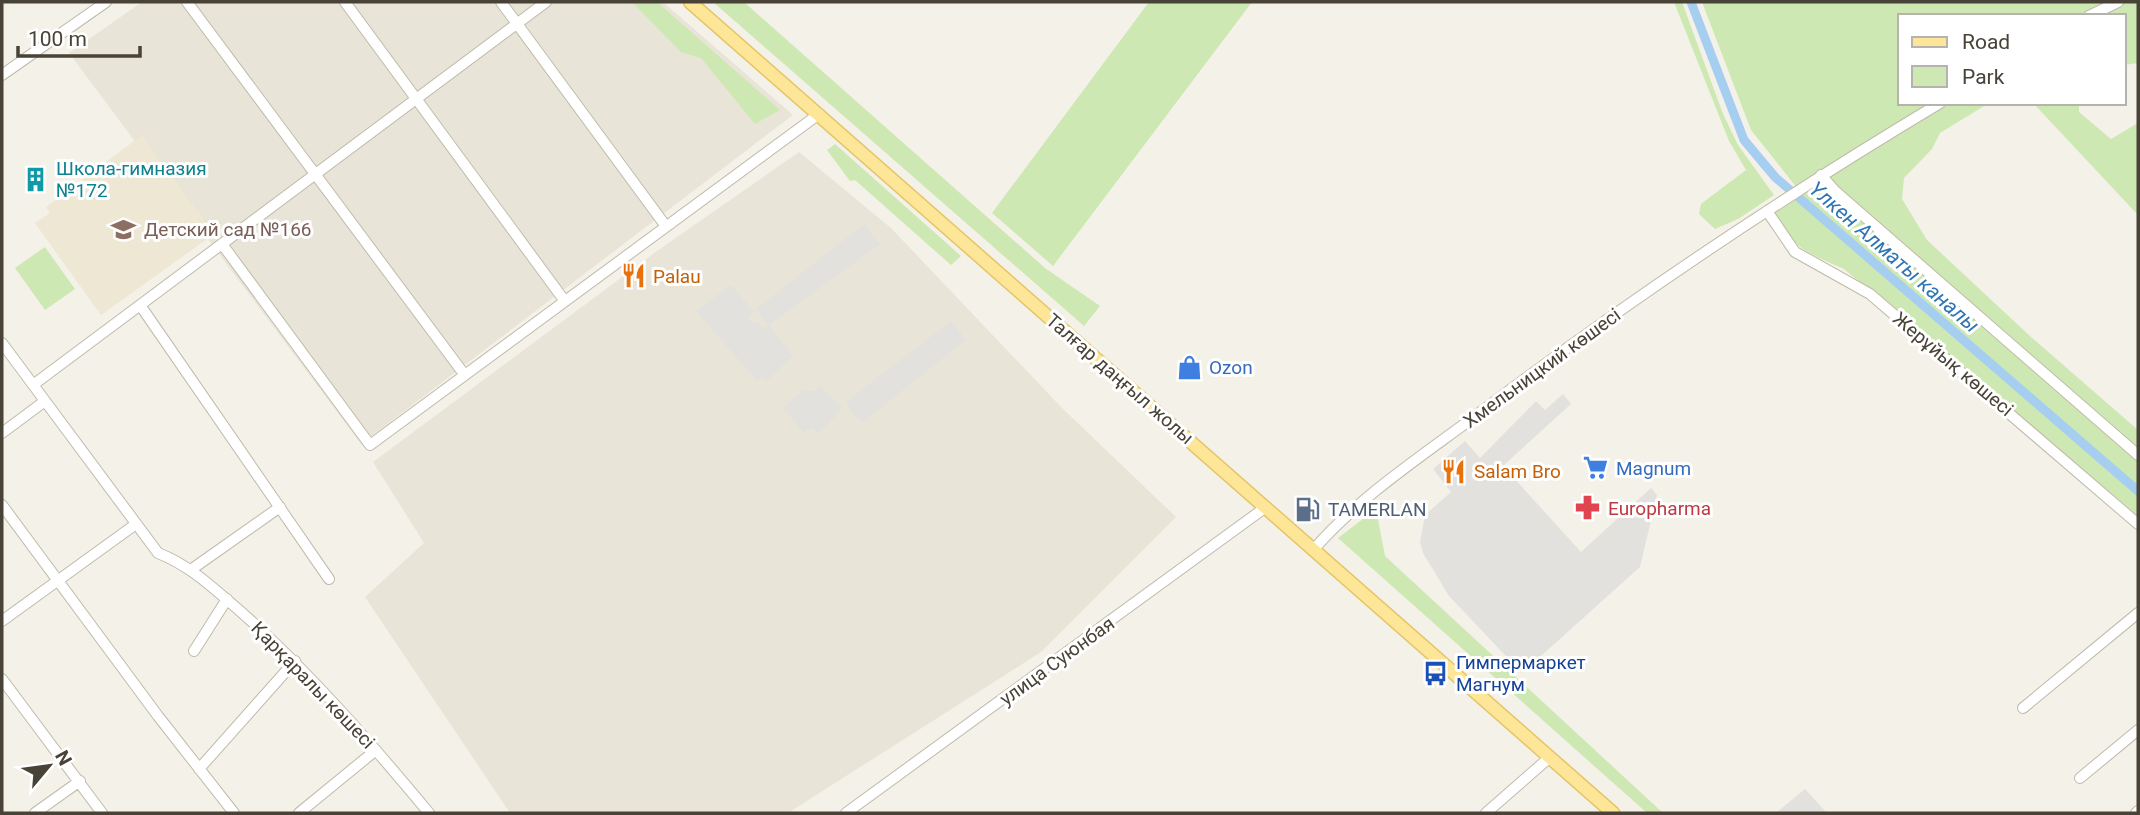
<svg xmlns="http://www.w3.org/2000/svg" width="2140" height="815" font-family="Roboto,sans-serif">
	<rect width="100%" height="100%" fill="#f4f1e9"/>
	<path fill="#e8e4d7" d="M 142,2 L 663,2 L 793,115 L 361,444 L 69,53 Z
		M 799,152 L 891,228 L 1061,407 L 1176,517 L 1041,652 L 788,813 L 510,813 L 365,597 L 424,543 L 373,462 L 657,251 Z"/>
	<path fill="#ede7d3" d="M 142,135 L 214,234 L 101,315 L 35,223 L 50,213 L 46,207 Z"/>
	<path fill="#cde8b2" d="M 632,2 L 657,2 L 780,110 L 755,124 L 701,58 L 681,52 Z
		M 713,2 L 744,2 L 1045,268 L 1100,306 L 1084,326 Z
		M 1149,2 L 1252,2 L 1053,266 L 992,213 Z
		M 1674,2 L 1682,2 L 1723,114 L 1738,145 L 1774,195 L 1738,219 L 1715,229 L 1699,214 L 1701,204 L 1746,170 L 1729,141 Z
		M 1702,2 L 2138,2 L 2138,63 L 2124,65 L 2124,16 L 1900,16 L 1900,103 L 1989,103 L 1940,133 L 1932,149 L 1904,178 L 1902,199 L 1927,240 L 2031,337 L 2138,430 L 2138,516 L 1844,269 C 1805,252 1795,249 1773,212 L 1801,193 L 1751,130 Z
		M 2033,103 L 2079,103 L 2079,112 L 2111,139 L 2138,123 L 2138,215 Z
		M 835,144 L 961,256 L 951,265 L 855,180 L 850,181 L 827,150 Z
		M 45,247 L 75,289 L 45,310 L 15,268 Z
		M 1376,509 L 1385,556 L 1663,813 L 1647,813 L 1338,538 Z"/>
	<path fill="#e3e1dd" d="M 864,224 L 880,244 L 769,325 L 793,356 L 766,381 L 762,377 L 758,382 L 696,311 L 731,285 L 754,312 L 748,317 L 754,323 L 758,321 L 763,330 L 768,325 L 756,309 Z
		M 951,321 L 966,340 L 863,422 L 852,413 L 846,402 Z
		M 820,385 L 842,408 L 819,434 L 812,428 L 803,432 L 783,408 L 804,389 L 815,391 Z
		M 1563,394 L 1571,404 L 1503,466 L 1581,552 L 1651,488 L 1657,495 L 1640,567 L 1522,673 L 1449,596 L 1423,553 L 1420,542 L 1425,515 L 1451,492 L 1433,469 L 1465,441 L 1480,458 L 1536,401 L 1545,410 Z
		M 1805,789 L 1827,813 L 1776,813 Z"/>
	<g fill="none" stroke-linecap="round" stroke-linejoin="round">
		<path stroke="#a5cef1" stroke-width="9" d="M 1691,2 L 1744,140 L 1775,177 L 2138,491"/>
		<defs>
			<path id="minor" d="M 187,2 L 464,374
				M 345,2 L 564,300
				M 501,2 L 665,225
				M 2089,16 L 2118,2
				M 2,75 L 106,2
				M 1821,175 L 1835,191 L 2138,455
				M 1767,211 L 1795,252 L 1870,294 L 2138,524
				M 222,244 L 370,445 L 819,114
				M 140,305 L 329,579
				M 2,343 L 158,553 C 191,566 213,588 240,611 C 309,672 370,742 429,813
				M 33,385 L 546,2
				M 2,433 L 45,401
				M 2,505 L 158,716 L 234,813
				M 1314,549 C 1362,494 1428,452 1486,408 C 1632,298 1783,197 1940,103
				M 192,569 L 280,507
				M 2,621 L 136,524
				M 194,651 L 227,599
				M 2,679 L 102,813
				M 2023,708 L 2138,613
				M 199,769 L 295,661
				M 2080,778 L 2138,730
				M 35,813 L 80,781
				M 299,813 L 376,750
				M 846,813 L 1266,507
				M 1486,813 L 1550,757
				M 2136,813 L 2138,811"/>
			<path id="major" d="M 690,2 L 1613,813"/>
		</defs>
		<use href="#minor" stroke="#c0baab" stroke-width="12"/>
		<use href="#major" stroke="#e4c567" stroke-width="15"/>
		<use href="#minor" stroke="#fff" stroke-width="10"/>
		<use href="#major" stroke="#fee698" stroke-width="12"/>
	</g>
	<defs>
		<symbol id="building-bare" viewBox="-9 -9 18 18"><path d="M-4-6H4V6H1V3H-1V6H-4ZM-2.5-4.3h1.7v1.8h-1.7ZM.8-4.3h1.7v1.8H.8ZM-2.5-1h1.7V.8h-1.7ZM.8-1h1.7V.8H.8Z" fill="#0f9aa8" stroke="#fff" stroke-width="2.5" paint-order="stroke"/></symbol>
		<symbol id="school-bare" viewBox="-9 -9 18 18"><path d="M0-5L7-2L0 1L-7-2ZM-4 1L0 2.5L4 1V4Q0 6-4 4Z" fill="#8d6e63" stroke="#fff" stroke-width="2.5" paint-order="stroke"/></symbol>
		<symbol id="restaurant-bare" viewBox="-9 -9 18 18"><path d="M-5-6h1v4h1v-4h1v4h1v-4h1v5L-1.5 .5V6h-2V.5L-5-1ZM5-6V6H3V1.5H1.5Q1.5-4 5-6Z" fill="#e8710a" stroke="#fff" stroke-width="2.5" paint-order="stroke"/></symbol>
		<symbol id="shop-bare" viewBox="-9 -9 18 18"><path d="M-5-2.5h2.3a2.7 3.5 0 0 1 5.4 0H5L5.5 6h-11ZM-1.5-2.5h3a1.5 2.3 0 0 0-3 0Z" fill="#3f7fe0" stroke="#fff" stroke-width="2.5" paint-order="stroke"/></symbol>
		<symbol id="supermarket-bare" viewBox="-9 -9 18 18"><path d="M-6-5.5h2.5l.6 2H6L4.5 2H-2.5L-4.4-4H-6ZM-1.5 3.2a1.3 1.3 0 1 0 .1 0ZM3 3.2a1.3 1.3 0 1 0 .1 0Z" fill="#3f7fe0" stroke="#fff" stroke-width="2.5" paint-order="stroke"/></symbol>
		<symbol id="pharmacy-bare" viewBox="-9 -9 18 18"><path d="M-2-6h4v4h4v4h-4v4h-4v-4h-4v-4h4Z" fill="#e0444e" stroke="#fff" stroke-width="2.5" paint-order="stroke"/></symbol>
		<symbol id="fuel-bare" viewBox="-9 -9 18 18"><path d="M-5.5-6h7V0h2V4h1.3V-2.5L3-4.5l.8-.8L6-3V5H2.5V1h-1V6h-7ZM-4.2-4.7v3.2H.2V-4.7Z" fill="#5c6f8a" stroke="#fff" stroke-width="2.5" paint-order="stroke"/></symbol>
		<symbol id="bus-bare" viewBox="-9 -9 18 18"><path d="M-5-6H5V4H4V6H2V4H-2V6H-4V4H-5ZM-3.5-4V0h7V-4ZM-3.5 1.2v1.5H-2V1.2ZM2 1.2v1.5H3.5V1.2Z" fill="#1a4fb4" stroke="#fff" stroke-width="2.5" paint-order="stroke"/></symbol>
	</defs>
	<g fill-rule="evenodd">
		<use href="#building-bare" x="18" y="162" width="35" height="35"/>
		<use href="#school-bare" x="106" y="212" width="35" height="35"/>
		<use href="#restaurant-bare" x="616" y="258" width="35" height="35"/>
		<use href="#shop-bare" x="1172" y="350" width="35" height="35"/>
		<use href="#supermarket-bare" x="1578" y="450" width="35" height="35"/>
		<use href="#restaurant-bare" x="1436" y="454" width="35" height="35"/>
		<use href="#pharmacy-bare" x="1570" y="490" width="35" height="35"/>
		<use href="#fuel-bare" x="1290" y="492" width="35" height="35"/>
		<use href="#bus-bare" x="1418" y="656" width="35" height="35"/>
	</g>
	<g text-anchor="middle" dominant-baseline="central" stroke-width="6" stroke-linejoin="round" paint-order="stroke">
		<g font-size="19" fill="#0d838f" stroke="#fff" text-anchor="start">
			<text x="56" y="168">Школа-гимназия<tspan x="56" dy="22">№172</tspan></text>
		</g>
		<g font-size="19" fill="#785e54" stroke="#fff" text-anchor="start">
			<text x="144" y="229">Детский сад №166</text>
		</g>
		<g font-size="19" fill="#c56008" stroke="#fff" text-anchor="start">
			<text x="653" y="276">Palau</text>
			<text x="1474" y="471">Salam Bro</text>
		</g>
		<g font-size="19" fill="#484237" stroke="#fff">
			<text transform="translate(1953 364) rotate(40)">Жерұйық көшесі</text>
			<text transform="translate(1542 368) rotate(-36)">Хмельницкий көшесі</text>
			<text transform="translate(1120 379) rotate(41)">Талғар даңғыл жолы</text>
			<text transform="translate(1057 661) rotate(-36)">улица Суюнбая</text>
			<text transform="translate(313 685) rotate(46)">Қарқаралы көшесі</text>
		</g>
		<g font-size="19" fill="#366cbe" stroke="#fff" text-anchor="start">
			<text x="1209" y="367">Ozon</text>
			<text x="1616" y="468">Magnum</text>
		</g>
		<g font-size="19" fill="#be3a42" stroke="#fff" text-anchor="start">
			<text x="1608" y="508">Europharma</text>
		</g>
		<g font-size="19" fill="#4e5e75" stroke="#fff" text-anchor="start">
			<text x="1328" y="509">TAMERLAN</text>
		</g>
		<g font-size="19" fill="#164399" stroke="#fff" text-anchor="start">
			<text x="1456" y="662">Гимпермаркет<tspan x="1456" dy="22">Магнум</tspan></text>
		</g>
		<g font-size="21" font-style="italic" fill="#2f75b5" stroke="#fff">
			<text transform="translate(1894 257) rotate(41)">Үлкен Алматы каналы</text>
		</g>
	</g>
	<rect width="2140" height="815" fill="none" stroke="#484237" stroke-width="7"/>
	<rect x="1898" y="14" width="228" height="91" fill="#ffffff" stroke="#b6b3af" stroke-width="2"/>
	<rect x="1912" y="37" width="35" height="10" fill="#fee698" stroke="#b6b3af" stroke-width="2"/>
	<text x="1962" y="49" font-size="21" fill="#484237">Road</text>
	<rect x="1912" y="66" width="35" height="21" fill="#cde8b2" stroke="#b6b3af" stroke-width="2"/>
	<text x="1962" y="84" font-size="21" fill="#484237">Park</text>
	<g transform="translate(49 766) rotate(61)" stroke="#ffffff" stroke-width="5" paint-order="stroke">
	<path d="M0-5L12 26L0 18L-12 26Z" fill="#484237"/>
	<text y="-10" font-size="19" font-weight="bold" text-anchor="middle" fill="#484237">N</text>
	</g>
	<path d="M18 46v10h122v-10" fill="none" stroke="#484237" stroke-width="3.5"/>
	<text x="28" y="46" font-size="21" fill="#484237" stroke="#ffffff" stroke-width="5" paint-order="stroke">100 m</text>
</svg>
